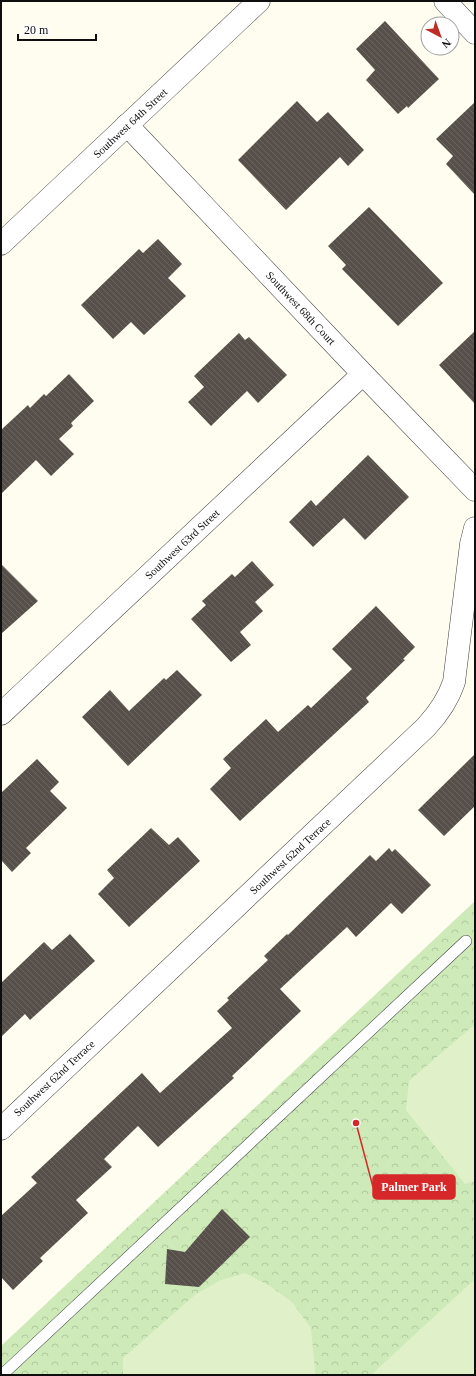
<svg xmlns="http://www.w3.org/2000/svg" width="476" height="1376" font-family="Georgia,serif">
	<defs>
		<pattern id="park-crowns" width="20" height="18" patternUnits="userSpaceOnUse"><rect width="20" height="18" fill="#cdeab8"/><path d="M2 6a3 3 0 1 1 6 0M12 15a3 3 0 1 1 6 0" fill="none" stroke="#afc89d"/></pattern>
		<pattern id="building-back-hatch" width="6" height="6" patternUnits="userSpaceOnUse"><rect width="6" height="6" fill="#57504a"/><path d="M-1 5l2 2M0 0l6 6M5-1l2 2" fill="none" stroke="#6a6560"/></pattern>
	</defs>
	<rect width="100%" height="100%" fill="#fffdef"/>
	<path fill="url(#park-crowns)" d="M 475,901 L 475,1375 L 1,1375 L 1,1346 Z"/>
	<path fill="#e0f1ca" d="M 474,1025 L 475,1025 L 475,1181 L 465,1184 L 406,1110 L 409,1081 Z
		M 245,1273 L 270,1286 L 292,1302 L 311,1328 L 315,1369 L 315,1375 L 123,1374 L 123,1358 L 196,1294 L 221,1280 Z
		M 475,1279 L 475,1375 L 371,1375 Z"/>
	<path fill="url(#building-back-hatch)" d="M 385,21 L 439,79 L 408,108 L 407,106 L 398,114 L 366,80 L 375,70 L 356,49 Z
		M 297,101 L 317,122 L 328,112 L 364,150 L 348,166 L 340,157 L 286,210 L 238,160 Z
		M 475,102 L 475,195 L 446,164 L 453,156 L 436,139 Z
		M 369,207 L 443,283 L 398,326 L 342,269 L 346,265 L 328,246 Z
		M 158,239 L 182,264 L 168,278 L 186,296 L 144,335 L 131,322 L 113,339 L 81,305 L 139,249 L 143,253 Z
		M 475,331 L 475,404 L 439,365 Z
		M 239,333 L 245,340 L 249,337 L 287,375 L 258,403 L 247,391 L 211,426 L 188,402 L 204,387 L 194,376 Z
		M 69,374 L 94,401 L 71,423 L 73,426 L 59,439 L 74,454 L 51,476 L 36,460 L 1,494 L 1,430 L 28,405 L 30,408 L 44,394 L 46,396 Z
		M 368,455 L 409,497 L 365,540 L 344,518 L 313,547 L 289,522 L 311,500 L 316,506 Z
		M 252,561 L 274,585 L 255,602 L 263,611 L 240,632 L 251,645 L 231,662 L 191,619 L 206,605 L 202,601 L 232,574 L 235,577 Z
		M 1,564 L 38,601 L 1,634 Z
		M 376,606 L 415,647 L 403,659 L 405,660 L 366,698 L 369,702 L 240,821 L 210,789 L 231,768 L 223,759 L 266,719 L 278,732 L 308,705 L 311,708 L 352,669 L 332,649 Z
		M 177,670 L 202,695 L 128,766 L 82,717 L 110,690 L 129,711 L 164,678 L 166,680 Z
		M 475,754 L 475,806 L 444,836 L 418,810 Z
		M 37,759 L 59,782 L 50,791 L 67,808 L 26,848 L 31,853 L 12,872 L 1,860 L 1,793 Z
		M 151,828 L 169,845 L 178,837 L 200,861 L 129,927 L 98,894 L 114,878 L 107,870 Z
		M 389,848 L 392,852 L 395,849 L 431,885 L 402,914 L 391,903 L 356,937 L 347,927 L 280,989 L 301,1011 L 232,1076 L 234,1078 L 158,1147 L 138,1126 L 104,1159 L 112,1167 L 76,1200 L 88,1213 L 40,1258 L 43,1261 L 13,1290 L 1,1277 L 1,1216 L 37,1183 L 31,1177 L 142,1073 L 160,1093 L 232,1028 L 217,1011 L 229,1000 L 227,998 L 268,960 L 264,956 L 287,934 L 288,935 L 370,855 L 376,861 Z
		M 70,934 L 95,961 L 30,1020 L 25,1014 L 1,1037 L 1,983 L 44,942 L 52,950 Z
		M 222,1209 L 250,1237 L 199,1287 L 165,1284 L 167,1249 L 185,1252 Z"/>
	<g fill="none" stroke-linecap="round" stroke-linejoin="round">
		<defs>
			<path id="service" d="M 2,1375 L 466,941"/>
			<path id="minor" d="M 445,1 L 475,33
				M 127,125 L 363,374 L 475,490
				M 1,714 L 363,374
				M 1,1129 L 426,727 C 439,713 448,700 454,682 L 471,544 L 475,528"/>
			<path id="tertiary" d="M 1,244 L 259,1"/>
		</defs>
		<use href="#service" stroke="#414141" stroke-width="12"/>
		<use href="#minor" stroke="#414141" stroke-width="23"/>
		<use href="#tertiary" stroke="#414141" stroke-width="23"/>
		<use href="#service" stroke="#fff" stroke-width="11"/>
		<use href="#minor" stroke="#fff" stroke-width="22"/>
		<use href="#tertiary" stroke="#fff" stroke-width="22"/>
	</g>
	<g text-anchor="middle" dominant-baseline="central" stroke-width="4" stroke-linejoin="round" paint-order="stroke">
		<g font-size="11" fill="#0e0e0e" stroke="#fff">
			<text transform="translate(130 123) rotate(-43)">Southwest 64th Street</text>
			<text transform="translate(301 308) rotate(47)">Southwest 68th Court</text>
			<text transform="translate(182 544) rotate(-43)">Southwest 63rd Street</text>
			<text transform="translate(290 856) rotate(-43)">Southwest 62nd Terrace</text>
			<text transform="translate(54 1078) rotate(-43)">Southwest 62nd Terrace</text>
		</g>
	</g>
	<path fill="none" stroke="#d62828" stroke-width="1.5" d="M356 1123L373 1187"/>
	<circle fill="#d62828" stroke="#fff" stroke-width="1.5" cx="356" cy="1123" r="4"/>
	<rect fill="#d62828" stroke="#d62828" stroke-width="1.5" x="373" y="1175" width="82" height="24" rx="4"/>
	<g font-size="12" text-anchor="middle" font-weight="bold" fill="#fff">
		<text x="414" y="1191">Palmer Park</text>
	</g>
	<rect width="476" height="1376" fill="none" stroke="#0e0e0e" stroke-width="4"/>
	<g transform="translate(440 36) rotate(139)"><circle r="19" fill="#ffffff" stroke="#9f9f9f"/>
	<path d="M0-3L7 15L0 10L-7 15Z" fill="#bf2c25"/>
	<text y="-6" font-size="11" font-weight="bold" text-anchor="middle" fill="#0e0e0e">N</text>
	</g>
	<path d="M18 34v6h78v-6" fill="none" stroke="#0e0e0e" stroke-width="2"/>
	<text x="24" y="34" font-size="12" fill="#0e0e0e" stroke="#ffffff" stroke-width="3" paint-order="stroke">20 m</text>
</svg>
